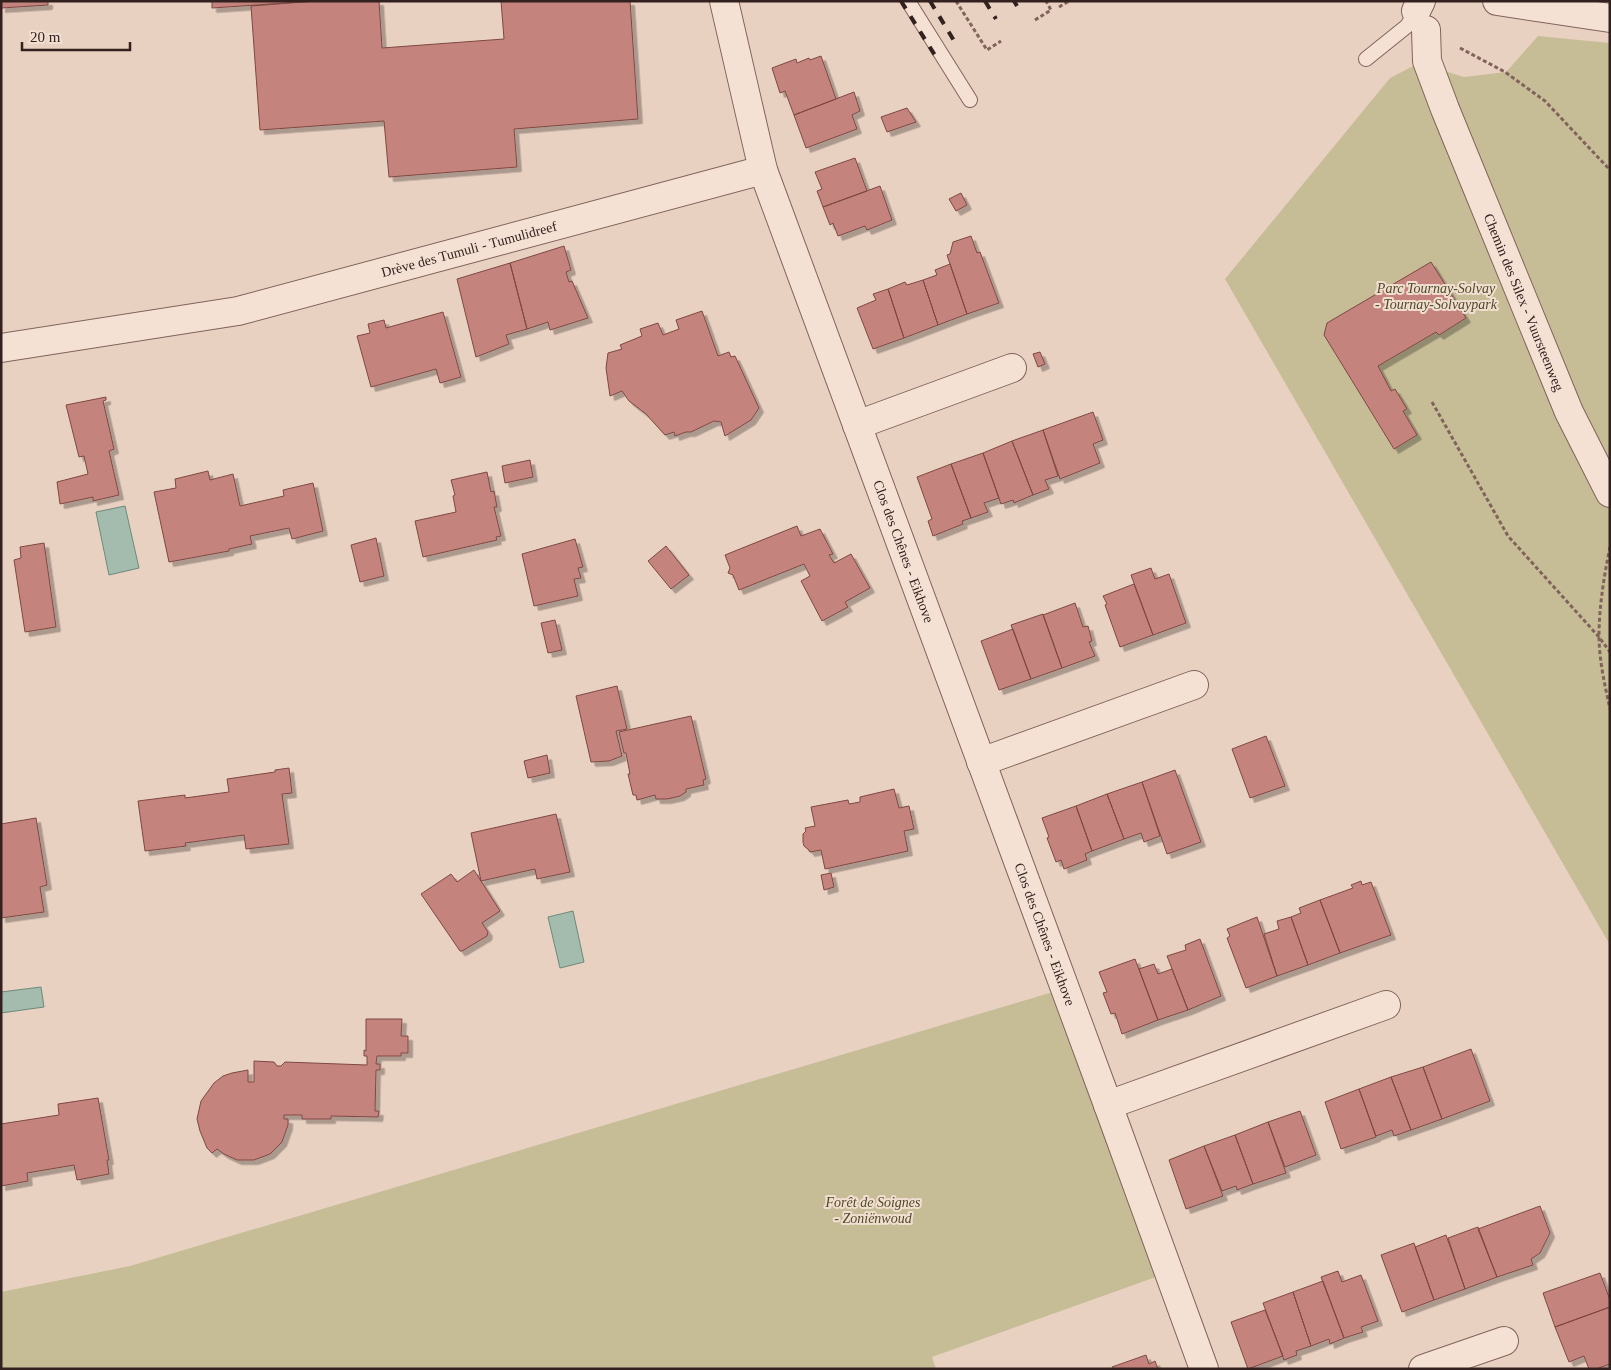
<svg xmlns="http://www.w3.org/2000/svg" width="1611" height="1370" font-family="'Times New Roman',serif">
	<defs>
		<filter id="shadow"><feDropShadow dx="4.5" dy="4.5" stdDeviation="0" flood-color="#0004"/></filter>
	</defs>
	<rect width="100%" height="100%" fill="#e9d1c2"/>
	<path fill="#c6bd97" d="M 1538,36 L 1610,43 L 1610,945 L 1225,279 L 1390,78 L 1419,63 L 1464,77 L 1506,72 Z
		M 1053,992 L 1156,1277 L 932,1357 L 936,1369 L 1,1369 L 1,1292 L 130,1266 Z"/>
	<path fill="#a4bcae" stroke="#6c8979" d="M 125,506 L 139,568 L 109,575 L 96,512 Z
		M 573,911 L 584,962 L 560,968 L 548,917 Z
		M 41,987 L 44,1007 L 1,1013 L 1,992 Z"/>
	<path fill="#c4837b" stroke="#7e4843" filter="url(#shadow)" d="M 1,1 L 48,1 L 48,5 L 1,8 Z
		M 212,1 L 315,1 L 212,8 Z
		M 315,1 L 379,1 L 382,48 L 504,39 L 501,1 L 630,1 L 638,119 L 514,129 L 517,167 L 389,177 L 384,121 L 260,130 L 251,6 Z
		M 821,56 L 836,99 L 794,115 L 785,91 L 780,93 L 772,68 L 796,59 L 797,63 L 809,58 L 810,60 Z
		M 854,92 L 860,111 L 852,115 L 857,129 L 806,148 L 794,115 Z
		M 907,108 L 916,122 L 887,132 L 881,117 Z
		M 855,158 L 867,191 L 823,207 L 817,191 L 822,189 L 815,172 Z
		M 880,186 L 892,220 L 867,230 L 865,226 L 838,236 L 833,223 L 830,225 L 823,207 Z
		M 961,193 L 967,205 L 956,211 L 949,199 Z
		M 971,236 L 977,253 L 980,252 L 999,303 L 967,314 L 947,255 L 950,254 L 953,242 Z
		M 564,246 L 571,270 L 566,272 L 569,282 L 572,281 L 588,318 L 550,330 L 548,322 L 527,329 L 510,263 Z
		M 1431,262 L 1466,318 L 1439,335 L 1436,332 L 1378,366 L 1391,391 L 1395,389 L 1407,409 L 1403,411 L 1417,435 L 1394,449 L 1324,335 L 1327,323 Z
		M 510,263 L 527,329 L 506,335 L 509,344 L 476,357 L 457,279 Z
		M 950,264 L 967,314 L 938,325 L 923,280 L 937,275 L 935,270 Z
		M 923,280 L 938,325 L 904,338 L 888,289 L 905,282 L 907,285 Z
		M 888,289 L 904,338 L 873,349 L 857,308 L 876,300 L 873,294 Z
		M 702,311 L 718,356 L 729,352 L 731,357 L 735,356 L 759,408 L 751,420 L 725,436 L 721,422 L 714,421 L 691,432 L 686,432 L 675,436 L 674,432 L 665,435 L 646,414 L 629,401 L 622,391 L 610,396 L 606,368 L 608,353 L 622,349 L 620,345 L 642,336 L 640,329 L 658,323 L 663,335 L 679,329 L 676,320 Z
		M 443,312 L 461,377 L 440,383 L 436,369 L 371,387 L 357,336 L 370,333 L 368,324 L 384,320 L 386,328 Z
		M 1040,352 L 1045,364 L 1038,367 L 1033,354 Z
		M 106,397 L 106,400 L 103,401 L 114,449 L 109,451 L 119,495 L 93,501 L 93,497 L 60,504 L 57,482 L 88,474 L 84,456 L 79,457 L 66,405 Z
		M 1093,412 L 1103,440 L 1093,444 L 1100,463 L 1060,479 L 1043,430 Z
		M 1043,430 L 1058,476 L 1045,480 L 1049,489 L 1033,495 L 1012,441 Z
		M 1012,441 L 1033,495 L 1014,503 L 1013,500 L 1001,504 L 983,453 Z
		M 983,453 L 999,498 L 984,503 L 988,512 L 971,518 L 951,464 Z
		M 530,460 L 533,477 L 505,483 L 502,466 Z
		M 951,464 L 971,518 L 962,521 L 963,524 L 933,536 L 928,521 L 932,519 L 917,477 Z
		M 208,471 L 210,480 L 233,474 L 240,506 L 284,496 L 283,490 L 313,483 L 323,531 L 292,539 L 289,528 L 250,536 L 252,544 L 229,549 L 229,551 L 169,562 L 154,492 L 176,488 L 175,479 Z
		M 487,472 L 491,492 L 494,491 L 497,507 L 494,507 L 501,536 L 496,537 L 497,540 L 423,557 L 415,521 L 456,512 L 453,496 L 455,495 L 451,480 Z
		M 797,526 L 801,536 L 820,529 L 833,554 L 829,555 L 834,563 L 851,554 L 870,588 L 845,602 L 848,607 L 822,621 L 801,581 L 810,576 L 804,564 L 739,590 L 733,575 L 728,573 L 730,568 L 725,555 Z
		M 376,538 L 384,576 L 360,582 L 351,545 Z
		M 575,539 L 583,567 L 578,568 L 581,578 L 574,579 L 578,596 L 534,606 L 522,554 Z
		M 44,543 L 56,627 L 25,632 L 14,560 L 21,558 L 20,547 Z
		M 666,546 L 689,575 L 671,589 L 648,561 Z
		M 1151,568 L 1155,579 L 1169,574 L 1186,623 L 1153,635 L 1131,575 Z
		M 1134,584 L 1153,635 L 1120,647 L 1105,605 L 1107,604 L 1103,596 Z
		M 1075,603 L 1083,627 L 1088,626 L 1092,641 L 1089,642 L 1095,656 L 1062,668 L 1043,615 Z
		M 1043,614 L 1062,668 L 1031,679 L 1011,625 Z
		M 555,620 L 562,650 L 548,653 L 541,623 Z
		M 1013,629 L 1031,679 L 999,690 L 981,641 Z
		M 617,686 L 627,729 L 616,731 L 622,756 L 609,761 L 591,762 L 576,696 Z
		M 691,716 L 706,779 L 703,780 L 704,785 L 686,789 L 686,792 L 680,796 L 667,799 L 656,799 L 655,795 L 637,800 L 636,795 L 633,795 L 628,774 L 630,774 L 626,753 L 624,753 L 619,732 Z
		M 1266,736 L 1285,786 L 1250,798 L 1232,749 Z
		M 547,755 L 550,773 L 528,778 L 524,761 Z
		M 289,768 L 292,793 L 282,794 L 289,844 L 246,849 L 244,835 L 185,843 L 186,846 L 145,851 L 138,801 L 185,795 L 185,798 L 229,792 L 227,779 L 275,772 L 275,770 Z
		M 1175,770 L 1201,842 L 1167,854 L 1142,782 Z
		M 1142,782 L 1160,836 L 1144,842 L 1141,833 L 1124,839 L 1107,794 Z
		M 894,789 L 899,808 L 909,806 L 914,829 L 904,831 L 908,851 L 825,869 L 821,850 L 810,852 L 809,850 L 804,846 L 803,842 L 803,834 L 806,831 L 805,828 L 815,826 L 811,807 L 848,800 L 849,804 L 860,802 L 860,797 Z
		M 1107,794 L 1124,839 L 1092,851 L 1076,806 Z
		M 1076,806 L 1092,851 L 1085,854 L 1087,860 L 1064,869 L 1061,860 L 1056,862 L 1047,838 L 1049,837 L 1042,818 Z
		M 556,814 L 570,872 L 537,879 L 535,869 L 481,881 L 471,833 Z
		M 36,818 L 47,885 L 40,887 L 44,912 L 1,918 L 1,824 Z
		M 474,870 L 500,911 L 482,923 L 488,932 L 487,936 L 462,951 L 460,951 L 421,894 L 451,874 L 457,882 Z
		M 831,873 L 834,887 L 824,890 L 821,875 Z
		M 1361,881 L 1362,885 L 1371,882 L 1391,935 L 1340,953 L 1320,900 L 1353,888 L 1351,885 Z
		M 1320,900 L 1340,953 L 1308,965 L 1291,917 L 1301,913 L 1299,908 Z
		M 1257,917 L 1277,976 L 1246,988 L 1227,938 L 1230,936 L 1227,929 Z
		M 1291,917 L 1308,965 L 1277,976 L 1264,934 L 1279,929 L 1277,921 Z
		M 1200,939 L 1221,996 L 1188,1010 L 1167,956 L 1186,950 L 1185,945 Z
		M 1135,959 L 1158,1020 L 1122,1034 L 1115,1013 L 1111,1014 L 1103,993 L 1107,992 L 1099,972 Z
		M 1154,964 L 1158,974 L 1172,969 L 1188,1010 L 1158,1020 L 1139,969 Z
		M 366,1019 L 402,1019 L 401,1036 L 408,1036 L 408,1053 L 401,1053 L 401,1056 L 377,1056 L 376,1064 L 380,1064 L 380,1070 L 376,1070 L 375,1111 L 379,1111 L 378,1117 L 331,1116 L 331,1119 L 302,1119 L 302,1115 L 284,1115 L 284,1119 L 288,1119 L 288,1125 L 282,1142 L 270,1154 L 254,1160 L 237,1160 L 224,1154 L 217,1149 L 212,1153 L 207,1148 L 200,1131 L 197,1119 L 201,1101 L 214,1083 L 223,1076 L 232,1073 L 248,1070 L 248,1082 L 254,1082 L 254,1061 L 274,1062 L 277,1066 L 281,1066 L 285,1062 L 367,1065 L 367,1056 L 364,1056 L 364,1050 L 366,1051 Z
		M 1471,1049 L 1490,1101 L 1442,1119 L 1423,1067 Z
		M 1423,1067 L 1442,1119 L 1411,1130 L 1391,1077 Z
		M 1391,1077 L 1411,1130 L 1394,1136 L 1392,1130 L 1376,1136 L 1359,1089 Z
		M 1359,1089 L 1376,1137 L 1341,1149 L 1325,1102 Z
		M 98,1098 L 109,1160 L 107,1160 L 109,1174 L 77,1180 L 74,1165 L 27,1173 L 28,1181 L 1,1186 L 1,1124 L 59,1115 L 58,1104 Z
		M 1300,1111 L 1316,1155 L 1285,1167 L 1268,1122 Z
		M 1268,1122 L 1286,1173 L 1253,1184 L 1235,1135 Z
		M 1235,1135 L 1253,1184 L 1237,1190 L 1236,1186 L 1222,1191 L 1204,1146 Z
		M 1204,1146 L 1223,1196 L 1186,1209 L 1169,1160 Z
		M 1540,1206 L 1550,1233 L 1540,1253 L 1531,1259 L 1533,1265 L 1497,1277 L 1478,1229 Z
		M 1478,1227 L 1497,1277 L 1465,1289 L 1448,1238 Z
		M 1446,1235 L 1465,1289 L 1434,1300 L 1415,1247 Z
		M 1414,1243 L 1434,1300 L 1402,1312 L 1381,1255 Z
		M 1338,1271 L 1342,1282 L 1361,1275 L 1378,1321 L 1361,1327 L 1363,1332 L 1344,1338 L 1321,1277 Z
		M 1600,1273 L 1610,1300 L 1610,1307 L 1555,1327 L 1543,1293 Z
		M 1323,1281 L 1344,1338 L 1330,1344 L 1329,1339 L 1311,1346 L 1293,1292 Z
		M 1293,1292 L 1311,1346 L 1296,1351 L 1297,1355 L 1284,1360 L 1263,1303 Z
		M 1610,1307 L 1610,1364 L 1596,1369 L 1589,1369 L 1584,1356 L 1569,1362 L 1555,1327 Z
		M 1265,1310 L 1283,1356 L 1248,1369 L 1231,1322 Z
		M 1146,1355 L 1149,1364 L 1155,1361 L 1158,1369 L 1113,1369 L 1112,1367 Z"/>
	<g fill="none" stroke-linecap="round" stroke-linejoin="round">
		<defs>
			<path id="lane" d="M 908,1 L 970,100
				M 1366,59 L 1407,26 L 1416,11"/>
			<g id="street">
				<path id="s1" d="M 724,1 L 763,170 L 1108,1105 L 1204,1369"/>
				<path d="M 1497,1 L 1610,18"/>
				<path d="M 1416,11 L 1421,1"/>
				<path id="s2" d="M 1426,30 L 1427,61 L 1445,109 L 1569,412 L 1610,493"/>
				<path id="s3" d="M 1,348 L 238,311 L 763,170"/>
				<path d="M 857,425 L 1012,368"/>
				<path d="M 981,762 L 1194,685"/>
				<path d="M 1108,1105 L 1386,1005"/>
				<path d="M 1423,1369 L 1504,1341"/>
			</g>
		</defs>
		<use href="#lane" stroke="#81635b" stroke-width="16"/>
		<use href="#street" stroke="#81635b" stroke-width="30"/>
		<path stroke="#81635b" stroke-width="3" stroke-dasharray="4 2.5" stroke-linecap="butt" d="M 956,1 L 987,50 L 1001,41
			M 1059,7 L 1069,1
			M 1035,20 L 1051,10 L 1046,1
			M 1460,48 L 1505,72 L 1545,101 L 1610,170
			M 1432,402 L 1508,536 L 1599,637 L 1610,652
			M 1610,547 C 1604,576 1599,607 1599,636 C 1599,660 1605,686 1610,709"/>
		<use href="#lane" stroke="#f5e1d4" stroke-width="14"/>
		<use href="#street" stroke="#f5e1d4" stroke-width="28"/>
		<path stroke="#32211e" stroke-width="4" stroke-dasharray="9 9" stroke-linecap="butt" d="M 901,1 L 936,57
			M 930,1 L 956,44
			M 985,1 L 996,19
			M 1014,1 L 1017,6"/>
	</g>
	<g text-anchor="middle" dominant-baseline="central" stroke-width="4" stroke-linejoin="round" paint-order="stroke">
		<g font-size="14" fill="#32211e" stroke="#f2ded1">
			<text stroke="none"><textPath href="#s3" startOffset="479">Drève des Tumuli - Tumulidreef</textPath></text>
			<text stroke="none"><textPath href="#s2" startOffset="291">Chemin des Silex - Vuursteenweg</textPath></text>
			<text stroke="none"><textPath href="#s1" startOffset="580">Clos des Chênes - Eikhove</textPath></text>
			<text stroke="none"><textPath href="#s1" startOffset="988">Clos des Chênes - Eikhove</textPath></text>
		</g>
		<g font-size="14" font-style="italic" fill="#4d4b26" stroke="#f2ded1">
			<text x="1436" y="288">Parc Tournay-Solvay<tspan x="1436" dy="16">- Tournay-Solvaypark</tspan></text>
			<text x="873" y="1202">Forêt de Soignes<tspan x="873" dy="16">- Zoniënwoud</tspan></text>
		</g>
	</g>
	<rect width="1611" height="1370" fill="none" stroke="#32211e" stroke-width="5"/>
	<path d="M22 42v8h108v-8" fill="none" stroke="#32211e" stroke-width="2.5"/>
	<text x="30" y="42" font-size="15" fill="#32211e" stroke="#f2ded1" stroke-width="4" paint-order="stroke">20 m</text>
</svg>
